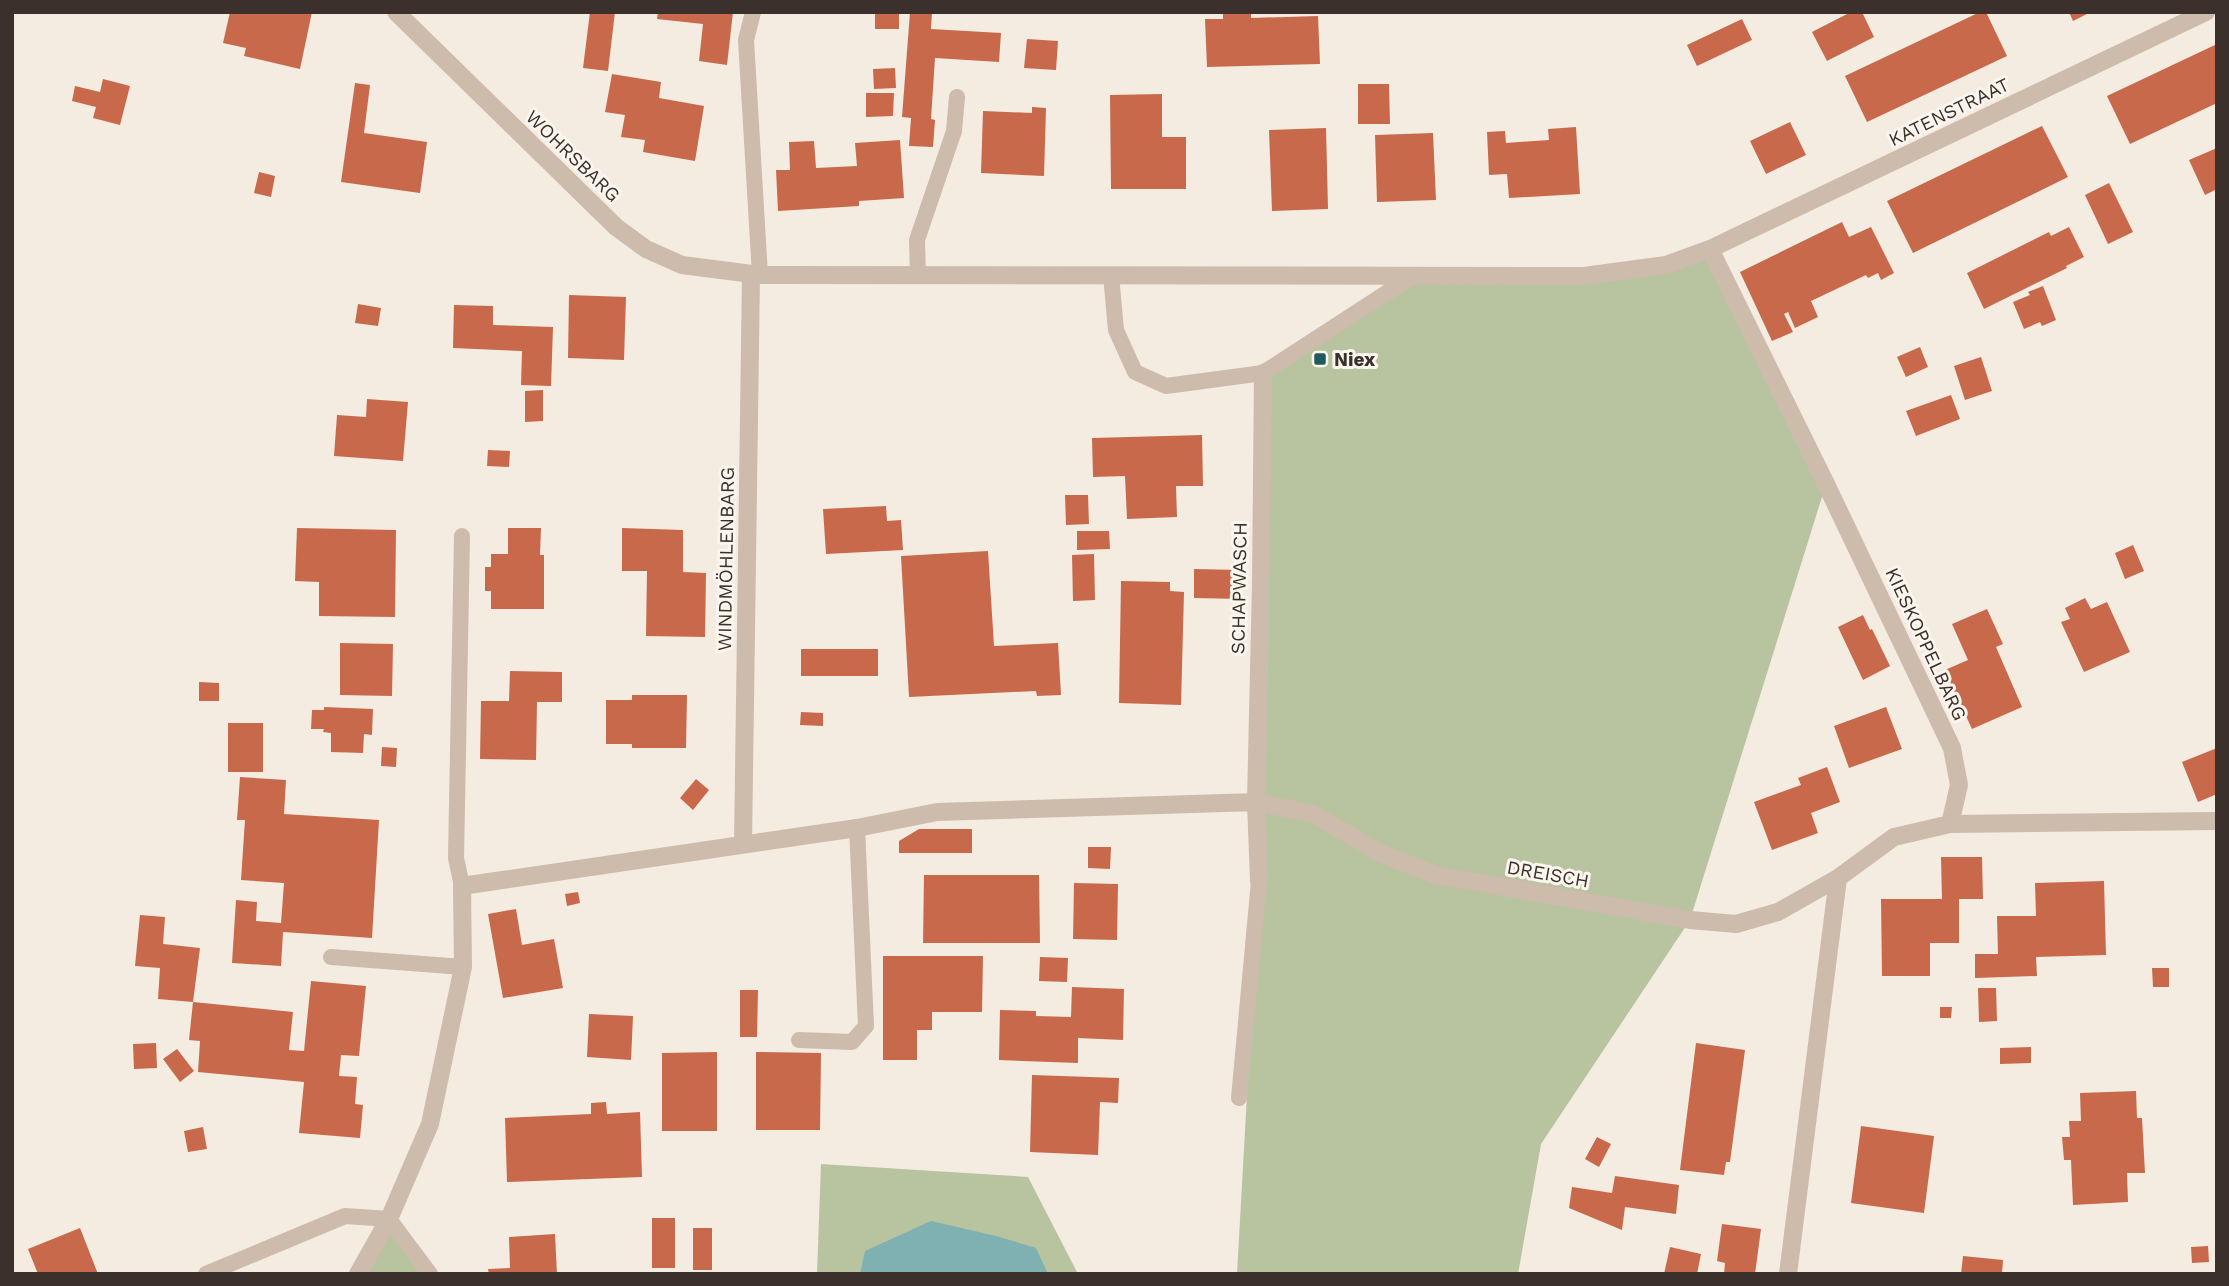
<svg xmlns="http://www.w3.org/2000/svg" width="2229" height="1286" font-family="'Work Sans',sans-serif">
	<rect width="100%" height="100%" fill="#f4ebe1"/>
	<path fill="#b8c4a0" d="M 1710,249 L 1826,484 L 1690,920 L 1541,1144 L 1518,1274 L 1237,1274 L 1259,881 L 1263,373 L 1411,277 L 1584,276 Z
		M 821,1164 L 1028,1177 L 1078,1274 L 817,1274 Z
		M 389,1219 L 430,1274 L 358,1274 Z"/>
	<path fill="#7fb0b2" d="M 931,1221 L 996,1236 L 1036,1248 L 1048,1274 L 860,1274 L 865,1251 Z"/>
	<path fill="#c8694b" d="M 230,12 L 312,12 L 300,69 L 244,56 L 246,48 L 223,43 Z
		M 590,12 L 615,12 L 608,71 L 583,68 Z
		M 658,12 L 733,12 L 727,65 L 699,61 L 703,24 L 657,19 Z
		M 875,12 L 899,12 L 899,29 L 875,29 Z
		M 910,12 L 932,12 L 931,29 L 1001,33 L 999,62 L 935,58 L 931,119 L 935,120 L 933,147 L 909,146 L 911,118 L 902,117 Z
		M 1223,12 L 1251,12 L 1251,18 L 1318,16 L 1320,64 L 1207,67 L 1205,19 L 1223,19 Z
		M 1851,12 L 1862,12 L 1874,37 L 1827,61 L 1812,32 Z
		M 1980,12 L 1986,12 L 2007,56 L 1867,122 L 1845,76 Z
		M 2069,12 L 2091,12 L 2073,21 Z
		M 1742,19 L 1752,40 L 1697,66 L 1687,45 Z
		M 1027,39 L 1058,41 L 1056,70 L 1024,68 Z
		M 2217,44 L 2217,103 L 2130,144 L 2107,96 Z
		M 895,68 L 896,88 L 874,89 L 873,69 Z
		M 612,74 L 661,82 L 659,98 L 704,106 L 695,161 L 643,152 L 645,140 L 621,137 L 625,115 L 605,112 Z
		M 103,79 L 130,86 L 120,125 L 93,118 L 96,107 L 72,101 L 75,86 L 100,92 Z
		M 355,83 L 370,85 L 364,133 L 427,142 L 420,193 L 341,182 Z
		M 1358,84 L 1389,84 L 1390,124 L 1358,124 Z
		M 866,93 L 894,93 L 893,116 L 866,117 Z
		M 1162,94 L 1162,137 L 1186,137 L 1186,189 L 1111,189 L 1110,95 Z
		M 1032,107 L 1046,108 L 1044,176 L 981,173 L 983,111 L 1032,113 Z
		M 1790,122 L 1806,155 L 1766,174 L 1750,141 Z
		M 2042,126 L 2068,177 L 1913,253 L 1887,201 Z
		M 1576,127 L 1580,194 L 1509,198 L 1507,174 L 1489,175 L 1487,132 L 1505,131 L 1506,143 L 1549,140 L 1548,129 Z
		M 1326,128 L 1328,209 L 1272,211 L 1269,130 Z
		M 1433,133 L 1436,200 L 1377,202 L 1375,135 Z
		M 900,140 L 904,198 L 859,201 L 859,206 L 778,211 L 776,170 L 790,170 L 789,142 L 814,141 L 816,168 L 857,166 L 855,143 Z
		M 2217,148 L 2217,189 L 2205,195 L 2189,160 Z
		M 259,172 L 275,176 L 271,197 L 254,193 Z
		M 2109,183 L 2133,232 L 2108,244 L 2085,195 Z
		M 1842,222 L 1849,237 L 1871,227 L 1894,273 L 1881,280 L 1878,273 L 1868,278 L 1866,275 L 1811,301 L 1818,317 L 1795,328 L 1788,312 L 1784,314 L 1793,332 L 1772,341 L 1740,272 Z
		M 2069,227 L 2084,257 L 2066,266 L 2067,268 L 1984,309 L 1967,273 L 2049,232 L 2051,236 Z
		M 2043,286 L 2056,320 L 2042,326 L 2040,322 L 2024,329 L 2013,302 L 2030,295 L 2028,292 Z
		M 569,295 L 626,297 L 624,360 L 568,358 Z
		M 358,304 L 381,308 L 378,326 L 355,323 Z
		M 454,305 L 493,306 L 493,325 L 553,327 L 551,386 L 521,385 L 522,351 L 453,348 Z
		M 1920,347 L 1928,367 L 1906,377 L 1897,357 Z
		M 1981,357 L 1992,391 L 1965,400 L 1954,366 Z
		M 543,390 L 543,421 L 525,422 L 525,391 Z
		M 1951,395 L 1960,419 L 1916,436 L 1906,411 Z
		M 367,399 L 408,402 L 403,461 L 334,456 L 337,415 L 366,417 Z
		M 1202,435 L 1203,486 L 1176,486 L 1177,517 L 1127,519 L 1125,476 L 1093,477 L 1092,438 Z
		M 488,450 L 510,451 L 509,467 L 487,466 Z
		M 1065,495 L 1088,495 L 1089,524 L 1066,525 Z
		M 886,506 L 887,521 L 901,520 L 903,550 L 826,554 L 823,509 Z
		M 297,528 L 396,530 L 395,617 L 319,616 L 319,582 L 295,581 Z
		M 508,528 L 541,528 L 540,555 L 544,555 L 544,609 L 491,609 L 491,591 L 485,591 L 485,567 L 491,567 L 491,554 L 508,554 Z
		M 622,528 L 683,530 L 683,572 L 706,573 L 705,637 L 646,636 L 647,571 L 622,571 Z
		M 1077,531 L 1109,531 L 1110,549 L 1077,550 Z
		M 2133,545 L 2144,571 L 2125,579 L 2115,553 Z
		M 988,551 L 994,646 L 1058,643 L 1061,695 L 1037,696 L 1036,691 L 909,697 L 901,556 Z
		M 1094,554 L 1095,600 L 1073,601 L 1072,555 Z
		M 1194,569 L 1241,570 L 1241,599 L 1194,598 Z
		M 1121,581 L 1170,582 L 1170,591 L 1184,592 L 1181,705 L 1119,703 Z
		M 2085,598 L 2091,609 L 2107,602 L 2130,652 L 2084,672 L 2061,622 L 2070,619 L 2065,608 Z
		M 1987,609 L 2003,644 L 1996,647 L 2022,707 L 1972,729 L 1966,716 L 1958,720 L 1951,703 L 1958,700 L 1945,670 L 1968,660 L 1952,624 Z
		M 1863,615 L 1870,630 L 1872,629 L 1890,666 L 1863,680 L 1838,627 Z
		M 340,643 L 393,644 L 392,696 L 340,695 Z
		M 801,649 L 878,649 L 878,676 L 801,676 Z
		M 510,671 L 562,672 L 562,702 L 537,702 L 536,760 L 480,759 L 481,701 L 509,701 Z
		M 199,682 L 219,683 L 219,701 L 199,701 Z
		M 632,695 L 687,695 L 686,748 L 632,748 L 632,744 L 606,744 L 606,700 L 632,700 Z
		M 324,707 L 373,709 L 372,735 L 364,734 L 363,753 L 331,752 L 331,733 L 323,732 L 324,729 L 311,729 L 312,710 L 324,710 Z
		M 1886,707 L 1902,749 L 1849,768 L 1834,726 Z
		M 801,712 L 823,713 L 823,726 L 800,725 Z
		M 228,723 L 263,723 L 263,772 L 228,772 Z
		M 382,747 L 397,748 L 396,767 L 381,766 Z
		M 2217,748 L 2217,794 L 2198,802 L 2182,762 Z
		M 1827,767 L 1840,802 L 1811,813 L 1818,833 L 1772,850 L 1754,802 L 1801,785 L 1798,778 Z
		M 240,777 L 286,780 L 284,814 L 379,820 L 372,938 L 283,932 L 281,966 L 232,963 L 236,900 L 257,902 L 256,921 L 281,923 L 284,883 L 241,880 L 245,820 L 237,820 Z
		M 696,779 L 709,790 L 693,810 L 680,798 Z
		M 919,829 L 972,829 L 972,853 L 899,853 L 899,841 Z
		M 1088,847 L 1111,847 L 1110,869 L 1088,868 Z
		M 1941,857 L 1982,857 L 1983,899 L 1959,899 L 1959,943 L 1930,943 L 1930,976 L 1882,976 L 1881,899 L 1942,899 Z
		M 924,875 L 1039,875 L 1040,943 L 923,943 Z
		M 2104,881 L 2106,955 L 2036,957 L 2037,976 L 1975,978 L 1975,954 L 1998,954 L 1997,916 L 2036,916 L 2035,883 Z
		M 1074,883 L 1118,884 L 1117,940 L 1073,939 Z
		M 578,892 L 580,903 L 567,906 L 565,894 Z
		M 516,909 L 522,945 L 554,939 L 563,988 L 503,998 L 488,914 Z
		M 140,915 L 165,917 L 163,944 L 200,948 L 193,1002 L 293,1012 L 289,1050 L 304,1051 L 311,981 L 366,986 L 359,1056 L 341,1055 L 339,1076 L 357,1077 L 355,1104 L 363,1105 L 360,1138 L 299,1133 L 304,1082 L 198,1072 L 200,1041 L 189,1040 L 193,1002 L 158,999 L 160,968 L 135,966 Z
		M 883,956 L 983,956 L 982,1012 L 932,1012 L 932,1030 L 917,1030 L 917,1060 L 883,1060 Z
		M 1040,957 L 1068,958 L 1067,982 L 1039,981 Z
		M 2152,968 L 2169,968 L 2169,987 L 2153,987 Z
		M 1072,987 L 1124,989 L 1123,1040 L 1078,1038 L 1078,1063 L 999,1060 L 1000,1010 L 1036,1011 L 1036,1016 L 1071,1017 Z
		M 1978,988 L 1996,988 L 1997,1021 L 1979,1022 Z
		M 740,990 L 758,990 L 757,1037 L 740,1037 Z
		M 1940,1007 L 1952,1007 L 1951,1018 L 1940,1018 Z
		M 589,1014 L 633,1016 L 631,1060 L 587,1057 Z
		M 156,1043 L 157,1068 L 134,1069 L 133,1044 Z
		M 1696,1043 L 1745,1050 L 1730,1162 L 1726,1162 L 1724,1175 L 1680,1170 Z
		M 2031,1047 L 2031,1063 L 2000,1064 L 2000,1048 Z
		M 177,1049 L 194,1071 L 180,1082 L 163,1059 Z
		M 717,1052 L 717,1131 L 662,1131 L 662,1053 Z
		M 756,1052 L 821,1053 L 820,1130 L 756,1130 Z
		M 1032,1075 L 1119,1078 L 1118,1103 L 1100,1102 L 1098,1155 L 1030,1152 Z
		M 2136,1091 L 2137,1118 L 2142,1118 L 2145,1173 L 2127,1173 L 2128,1202 L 2073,1205 L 2071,1160 L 2064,1160 L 2062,1137 L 2070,1137 L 2069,1121 L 2081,1121 L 2080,1093 Z
		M 606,1102 L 607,1114 L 640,1112 L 642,1177 L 507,1182 L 505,1118 L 591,1114 L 591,1103 Z
		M 1861,1126 L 1934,1136 L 1924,1213 L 1851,1203 Z
		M 203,1127 L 207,1149 L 188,1152 L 184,1131 Z
		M 1597,1137 L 1611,1144 L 1599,1167 L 1585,1159 Z
		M 1615,1176 L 1679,1185 L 1676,1214 L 1625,1207 L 1622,1230 L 1569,1208 L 1572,1187 L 1612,1193 Z
		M 652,1218 L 675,1218 L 675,1268 L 652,1268 Z
		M 1722,1224 L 1761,1229 L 1755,1274 L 1724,1274 L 1725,1263 L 1717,1261 Z
		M 80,1228 L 98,1274 L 38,1274 L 28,1249 Z
		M 693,1228 L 712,1228 L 712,1270 L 693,1270 Z
		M 555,1234 L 557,1274 L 489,1274 L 488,1269 L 510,1268 L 509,1237 Z
		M 2208,1246 L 2209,1262 L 2192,1263 L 2191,1247 Z
		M 1670,1247 L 1701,1254 L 1697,1274 L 1664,1274 Z
		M 1963,1256 L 2003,1260 L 2002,1274 L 1961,1274 Z"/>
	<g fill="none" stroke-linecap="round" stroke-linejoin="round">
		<path stroke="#cdbbac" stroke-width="16" d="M 753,12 L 746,40 L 760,275
			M 918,275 L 917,240 L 954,131 L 957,97
			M 1111,275 L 1116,330 L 1135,372 L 1166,386 L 1263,373 L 1411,277
			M 462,886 L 456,858 L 462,536
			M 331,957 L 463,967
			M 799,1040 L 852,1042 L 866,1026 L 857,828
			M 1239,1098 L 1259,881
			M 206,1274 L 345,1216 L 389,1219 L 430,1274"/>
		<path stroke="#cdbbac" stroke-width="18" d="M 396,12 L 616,227 L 646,249 L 682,265 L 760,275 L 1584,276 L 1666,265 L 1710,249 L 2206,12
			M 1710,249 L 1826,484 L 1952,748 L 1959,785 L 1950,824
			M 743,844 L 751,275
			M 1259,881 L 1256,802 L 1261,583 L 1263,373
			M 358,1274 L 389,1219 L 430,1124 L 463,967 L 462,886 L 857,828 L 937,812 L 1256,802 L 1313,814 L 1382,854 L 1436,875 L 1690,920 L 1736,924 L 1778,912 L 1838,878 L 1894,837 L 1950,824 L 2217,821
			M 1788,1274 L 1838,878"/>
	</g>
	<rect fill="#1f5a5e" stroke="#fbf5ee" stroke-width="2.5" x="1313" y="352" width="14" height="14" rx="3.5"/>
	<g text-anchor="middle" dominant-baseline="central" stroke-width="6" stroke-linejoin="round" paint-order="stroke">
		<g font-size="19" fill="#3b302b" stroke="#fbf5ee">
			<text transform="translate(1949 112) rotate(-26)">KATENSTRAAT</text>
			<text transform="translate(573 156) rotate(44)">WOHRSBARG</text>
			<text transform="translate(726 559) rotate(-89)">WINDMÖHLENBARG</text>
			<text transform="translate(1239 588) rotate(-89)">SCHAPWASCH</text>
			<text transform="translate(1926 644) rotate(65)">KIESKOPPELBARG</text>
			<text transform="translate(1548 874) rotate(10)">DREISCH</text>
		</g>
		<g font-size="19" font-weight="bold" fill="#3b302b" stroke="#fbf5ee" text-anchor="start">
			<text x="1334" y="359">Niex</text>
		</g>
	</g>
	<rect width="2229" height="1286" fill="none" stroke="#3b302b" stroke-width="28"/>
</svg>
